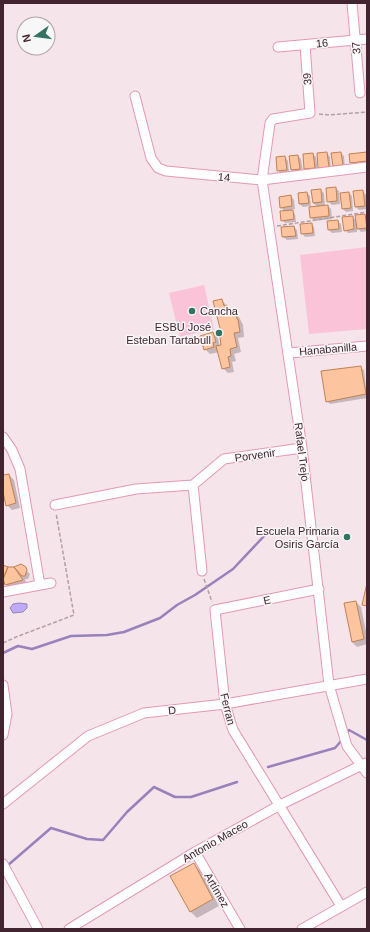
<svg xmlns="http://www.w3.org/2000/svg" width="370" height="932" font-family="Arial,sans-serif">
	<rect width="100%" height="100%" fill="#f5e4ea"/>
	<path fill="#fbc3d8" d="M 367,247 L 367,329 L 309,334 L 300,255 Z
		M 204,285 L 214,329 L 180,337 L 169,293 Z"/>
	<path fill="#bdabf8" stroke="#9882bc" d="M 19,603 L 27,604 L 27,608 L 23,612 L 13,613 L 10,608 L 13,604 Z"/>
	<path fill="#0003" d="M 327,153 L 330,157 L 331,170 L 323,171 L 319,168 Z
		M 341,153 L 344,156 L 345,168 L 337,169 L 334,166 Z
		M 367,153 L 367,166 L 355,167 L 351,162 Z
		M 313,154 L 316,157 L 318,171 L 308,172 L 305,169 Z
		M 298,156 L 301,159 L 303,172 L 295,173 L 292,170 L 290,157 Z
		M 285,157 L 288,161 L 289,173 L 281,174 L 278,170 Z
		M 335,188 L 339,191 L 340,204 L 332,205 L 328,201 Z
		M 320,190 L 324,193 L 325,206 L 328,206 L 331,209 L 332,219 L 314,221 L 311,217 L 310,206 L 303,207 L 300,204 L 307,193 L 310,196 L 311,208 L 318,207 L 313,203 Z
		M 362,191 L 366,195 L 367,209 L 359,210 L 356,207 Z
		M 349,193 L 352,196 L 353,211 L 346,212 L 343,209 Z
		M 291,196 L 294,200 L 295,209 L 291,210 L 295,214 L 296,222 L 285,223 L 282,220 L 285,212 L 281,207 Z
		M 365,215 L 367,217 L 367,231 L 361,232 L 357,227 L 357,232 L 348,233 L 345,230 L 353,217 L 357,222 Z
		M 338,221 L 341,224 L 342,232 L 332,233 L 329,230 L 328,222 Z
		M 311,224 L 314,227 L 315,236 L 305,237 L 302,233 Z
		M 294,227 L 297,230 L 298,239 L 287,240 L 283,237 Z
		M 222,300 L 232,313 L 234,312 L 239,317 L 243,325 L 244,337 L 238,338 L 241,352 L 234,354 L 236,361 L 232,362 L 234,372 L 228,373 L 223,368 L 219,352 L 210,354 L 205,349 L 213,333 L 218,338 L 220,347 L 222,346 Z
		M 360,367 L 364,370 L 367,398 L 330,404 L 327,401 Z
		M 9,475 L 14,480 L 20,508 L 12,510 L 7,505 L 3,488 L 3,476 Z
		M 21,565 L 30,574 L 28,579 L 25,579 L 26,583 L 9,588 L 3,581 L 3,567 L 8,568 Z
		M 356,602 L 361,607 L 367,636 L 367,644 L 357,647 L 352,642 L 346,604 Z
		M 194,864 L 200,871 L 219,906 L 197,918 L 190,911 Z"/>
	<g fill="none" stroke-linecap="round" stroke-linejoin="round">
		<path stroke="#9882bc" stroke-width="2.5" d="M 3,653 L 18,646 L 32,649 L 71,636 L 107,635 L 124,632 L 160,618 L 177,605 L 195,595 L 233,569 L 266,534
			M 346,734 L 349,730 L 367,740
			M 268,767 L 335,748 L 342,740
			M 7,866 L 51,828 L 87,839 L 103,840 L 127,812 L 154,787 L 175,797 L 191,797 L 237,782"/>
	</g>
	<path fill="#fdc59f" stroke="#c38153" d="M 327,152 L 329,167 L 318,168 L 317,153 Z
		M 341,152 L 343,165 L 333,166 L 331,153 Z
		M 367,152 L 367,161 L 350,163 L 349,154 Z
		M 313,153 L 315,168 L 304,169 L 303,154 Z
		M 298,155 L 300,169 L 291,170 L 289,156 Z
		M 285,156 L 287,170 L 277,171 L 276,157 Z
		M 336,187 L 337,201 L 327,202 L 326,188 Z
		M 321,189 L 322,202 L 313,203 L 311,190 Z
		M 363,190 L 365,206 L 355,207 L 353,191 Z
		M 307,192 L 309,203 L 299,204 L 298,193 Z
		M 349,192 L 351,208 L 342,209 L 340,193 Z
		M 291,195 L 292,206 L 280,208 L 279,197 Z
		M 328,205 L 329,216 L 310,218 L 309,207 Z
		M 293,210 L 294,219 L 281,221 L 280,211 Z
		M 365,214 L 367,228 L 357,229 L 355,215 Z
		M 353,216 L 354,229 L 344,231 L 342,217 Z
		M 338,220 L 339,229 L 328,230 L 327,221 Z
		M 312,223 L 313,233 L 301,234 L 300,224 Z
		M 294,226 L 296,236 L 282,237 L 281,227 Z
		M 222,299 L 224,306 L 227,305 L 229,312 L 235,311 L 237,319 L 238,319 L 240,332 L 234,333 L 237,347 L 230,349 L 231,356 L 228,357 L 230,367 L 222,369 L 216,346 L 221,345 L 220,337 L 222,336 L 213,301 Z
		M 213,332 L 216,342 L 213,343 L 214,347 L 204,350 L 200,336 Z
		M 361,366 L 366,394 L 326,402 L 321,371 Z
		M 9,474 L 16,503 L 6,506 L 3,492 L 3,475 Z
		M 21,564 L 26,567 L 27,570 L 25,576 L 22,576 L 14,567 Z
		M 3,565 L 8,567 L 3,579 Z
		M 8,567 L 14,567 L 23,580 L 5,585 L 3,579 Z
		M 367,583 L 367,606 L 362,605 Z
		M 356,601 L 364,639 L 352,642 L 344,603 Z
		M 194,863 L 213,899 L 190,912 L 170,876 Z"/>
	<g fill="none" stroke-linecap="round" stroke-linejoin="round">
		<defs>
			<path id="minor" d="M 352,3 L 360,93
				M 305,45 L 310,113 L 273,119 L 270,123 L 262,180 L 302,448 L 329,685 L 347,746 L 367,773
				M 278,47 L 367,39
				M 135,96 L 151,158 L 158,168 L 166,171 L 262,180 L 367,167
				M 289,353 L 367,346
				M 3,437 L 12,450 L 20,469 L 40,585
				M 193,485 L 224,459 L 302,448
				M 193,485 L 202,571
				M 55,505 L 136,489 L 193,485
				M 319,589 L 215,610 L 225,704 L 233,730 L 341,906
				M 3,592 L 51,583
				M 3,685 L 7,714 L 3,735
				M 3,804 L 88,736 L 144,713 L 225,704 L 367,679
				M 195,852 L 240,929
				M 3,864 L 38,929
				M 69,929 L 195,852 L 280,805 L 366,763
				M 302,929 L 367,892"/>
		</defs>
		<use href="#minor" stroke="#e697b6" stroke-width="11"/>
		<path stroke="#b49ea7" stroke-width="1.5" stroke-dasharray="4 2" stroke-linecap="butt" d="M 319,114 L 329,115 L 367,112
			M 277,226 L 367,212
			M 204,579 L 212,602
			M 3,643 L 16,637 L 74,615 L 56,513"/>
		<use href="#minor" stroke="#fff" stroke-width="9"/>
	</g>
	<g fill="#327363" stroke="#f7f7f7" stroke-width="1.5">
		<circle cx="192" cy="311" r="4"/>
		<circle cx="219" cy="333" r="4"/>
		<circle cx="347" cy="537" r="4"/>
	</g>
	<g text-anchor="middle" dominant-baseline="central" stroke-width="3" stroke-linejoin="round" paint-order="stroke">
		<g font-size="11" fill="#422330" stroke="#f7f7f7">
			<text transform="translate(322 43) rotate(-5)">16</text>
			<text transform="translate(356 48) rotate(-95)">37</text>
			<text transform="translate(307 79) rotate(-94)">39</text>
			<text transform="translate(224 177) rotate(5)">14</text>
			<text transform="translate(328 349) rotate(-5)">Hanabanilla</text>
			<text transform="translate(302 452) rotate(83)">Rafael Trejo</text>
			<text transform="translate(255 455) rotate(-8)">Porvenir</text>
			<text transform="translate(267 600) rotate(-12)">E</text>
			<text transform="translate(228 709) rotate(76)">Ferran</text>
			<text transform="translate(172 710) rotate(-6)">D</text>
			<text transform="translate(215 841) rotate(-30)">Antonio Maceo</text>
			<text transform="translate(217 890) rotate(60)">Artímez</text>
		</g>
		<g font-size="11" fill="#422330" stroke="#f7f7f7" text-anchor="end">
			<text x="200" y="311" text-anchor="start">Cancha</text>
			<text x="211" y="327">ESBU José<tspan x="211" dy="13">Esteban Tartabull</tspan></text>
			<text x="339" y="531">Escuela Primaria<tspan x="339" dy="13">Osiris García</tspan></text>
		</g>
	</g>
	<rect width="370" height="932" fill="none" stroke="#422330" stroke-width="8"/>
	<g transform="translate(36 36) rotate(256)"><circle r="19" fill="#f7f7f7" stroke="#afa2a7"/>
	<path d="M0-3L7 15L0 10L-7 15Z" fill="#327363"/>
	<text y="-6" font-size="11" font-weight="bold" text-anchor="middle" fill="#422330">N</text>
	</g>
</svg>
